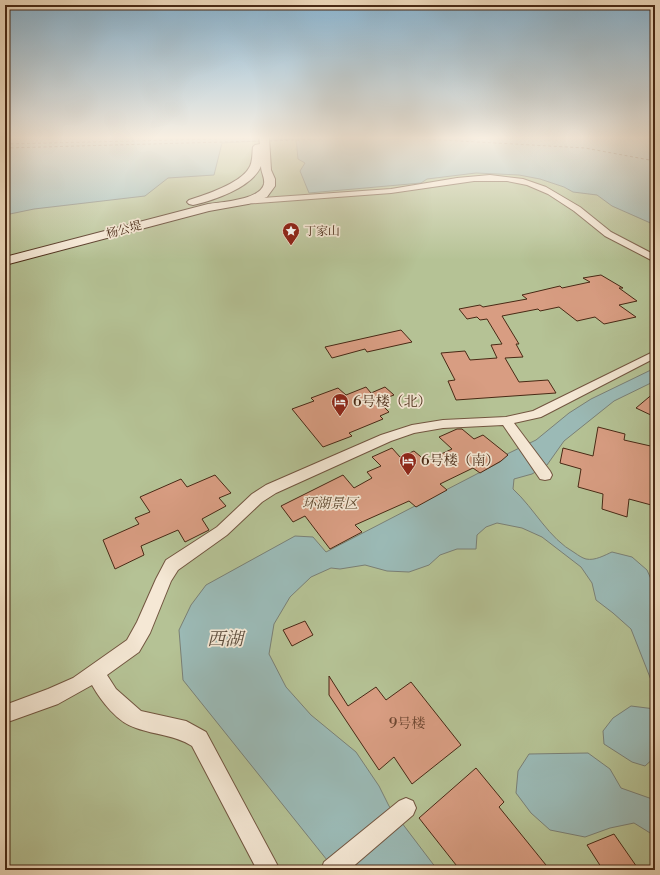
<svg xmlns="http://www.w3.org/2000/svg" width="660" height="875" font-family="'Libre Bodoni','Noto Serif SC',serif">
	<rect width="100%" height="100%" fill="#f0dcbf"/>
	<filter id="stains"><feTurbulence type="fractalNoise" baseFrequency=".005" numOctaves="4"/><feColorMatrix values="0 0 0 0 .2 0 0 0 0 .09 0 0 0 0 .02 0 0 0 .5 -.17"/></filter>
	<radialGradient id="worn" r=".72"><stop offset=".6" stop-color="#630" stop-opacity="0"/><stop offset="1" stop-color="#630" stop-opacity=".3"/></radialGradient>
	<path fill="#b5c295" stroke="#7e7655" d="M 5,137 L 655,137 L 655,870 L 5,870 Z"/>
	<path fill="#9bbab6" stroke="#7a8076" d="M 5,137 L 655,137 L 655,225 L 612,206 L 597,195 L 573,192 L 564,187 L 540,179 L 519,175 L 476,173 L 427,179 L 421,183 L 309,193 L 300,171 L 305,163 L 298,159 L 296,139 L 222,143 L 214,175 L 168,178 L 145,196 L 34,209 L 5,215 Z
		M 655,368 L 655,381 L 614,401 L 564,441 L 547,465 L 532,474 L 514,479 L 513,489 C 535,509 548,538 575,553 C 578,555 582,558 586,559 C 595,561 605,555 612,552 L 632,557 L 647,570 L 655,588 L 655,690 L 631,629 L 613,613 L 596,600 L 592,583 L 581,567 L 542,537 L 522,528 L 497,523 L 486,527 L 477,535 L 476,549 L 457,549 L 440,555 L 429,565 L 409,572 L 387,571 L 365,565 L 340,569 L 331,568 L 311,577 L 290,597 L 274,624 L 269,654 L 286,687 L 311,715 L 356,752 L 379,786 L 389,806 L 433,864 L 439,870 L 335,870 L 183,680 L 179,630 L 191,605 L 206,585 L 295,536 L 313,537 L 326,552 L 500,462 L 507,454 L 536,440 L 569,413 L 591,399 Z
		M 631,706 L 655,709 L 655,757 L 645,766 L 632,762 L 604,744 L 603,731 L 613,718 Z
		M 588,753 L 610,769 L 621,788 L 655,800 L 655,836 L 634,823 L 610,828 L 585,837 L 550,830 L 531,813 L 516,793 L 518,771 L 529,754 Z"/>
	<g fill="none" stroke-linecap="round" stroke-linejoin="round">
		<path stroke="#5d4d3d" stroke-width="1" stroke-dasharray="3 2.5" stroke-linecap="butt" d="M 389,137 L 585,148 L 655,161
			M 269,138 L 274,137
			M 269,141 L 377,137
			M 5,144 L 259,138
			M 5,148 L 260,141"/>
	</g>
	<path fill="#d89d82" stroke="#482915" d="M 601,275 L 623,288 L 619,288 L 637,301 L 619,305 L 636,317 L 604,324 L 595,317 L 577,321 L 559,307 L 540,311 L 538,309 L 502,316 L 519,344 L 516,344 L 523,357 L 505,358 L 519,382 L 548,380 L 556,393 L 456,400 L 448,381 L 455,380 L 441,353 L 465,351 L 470,360 L 497,358 L 491,345 L 502,344 L 487,319 L 480,320 L 477,317 L 467,319 L 459,309 L 480,305 L 483,307 L 527,299 L 522,295 L 560,286 L 562,288 L 590,282 L 583,278 Z
		M 401,330 L 412,342 L 367,352 L 365,349 L 332,358 L 325,347 Z
		M 366,387 L 371,393 L 385,387 L 394,395 L 378,401 L 389,412 L 380,416 L 383,419 L 349,433 L 352,436 L 323,447 L 292,409 L 314,401 L 311,398 L 338,388 L 346,395 Z
		M 655,392 L 655,417 L 636,408 Z
		M 598,427 L 625,434 L 624,440 L 655,447 L 655,506 L 629,499 L 627,517 L 602,509 L 603,494 L 578,487 L 581,469 L 560,463 L 563,448 L 593,456 Z
		M 457,429 L 462,429 L 474,439 L 483,435 L 508,455 L 501,461 L 480,473 L 473,468 L 440,484 L 447,490 L 416,507 L 409,501 L 355,525 L 362,532 L 330,549 L 305,516 L 293,522 L 281,506 L 343,475 L 354,488 L 372,478 L 367,472 L 381,466 L 372,457 L 392,448 L 400,457 L 414,451 L 426,461 L 452,449 L 439,437 Z
		M 215,475 L 231,493 L 219,498 L 226,506 L 202,519 L 209,530 L 185,542 L 178,530 L 141,546 L 144,555 L 115,569 L 103,540 L 139,524 L 135,518 L 150,512 L 140,497 L 181,479 L 187,487 Z
		M 305,621 L 313,635 L 292,646 L 283,630 Z
		M 329,676 L 348,706 L 376,687 L 386,700 L 411,682 L 461,745 L 412,784 L 394,757 L 379,770 L 329,695 Z
		M 476,768 L 504,802 L 499,807 L 550,870 L 460,870 L 419,818 Z
		M 614,834 L 639,870 L 603,870 L 587,845 Z"/>
	<g fill="none" stroke-linecap="round" stroke-linejoin="round">
		<defs>
			<path id="minor" d="M 490,175 L 523,179 L 546,187 L 580,207 L 611,232 L 655,255 L 655,262 L 605,236 L 574,211 L 548,194 L 527,185 L 507,181 L 474,181 L 391,193 L 244,204 L 240,202 L 244,200 L 262,198 L 391,189 L 457,178 Z
				M 655,351 L 655,358 L 541,417 L 514,423 L 550,471 L 552,475 L 550,479 L 545,480 L 540,479 L 503,425 L 443,428 L 414,433 L 391,441 L 276,493 L 262,502 L 227,535 L 178,570 L 171,581 L 150,633 L 139,652 L 107,675 L 116,689 L 141,711 L 186,721 L 206,732 L 280,870 L 257,870 L 192,746 C 175,735 155,735 136,728 C 118,723 101,701 92,685 L 58,704 L 5,723 L 5,705 L 48,689 L 73,678 L 127,640 L 137,622 L 156,579 L 166,560 L 217,527 L 252,494 L 266,485 L 381,435 L 412,425 L 443,420 L 506,417 L 533,411 Z
				M 406,798 L 413,801 L 416,808 L 413,815 L 349,870 L 321,870 L 324,862 L 399,801 Z"/>
			<path id="secondary" d="M 259,137 L 269,137 L 271,170 L 275,179 L 275,186 L 267,197 L 248,204 L 209,211 L 5,265 L 5,257 L 208,204 C 222,202 260,200 264,184 C 265,177 261,173 261,166 C 253,187 213,201 193,205 L 189,204 L 187,202 L 189,200 C 205,195 241,183 249,168 C 253,162 252,154 253,147 L 255,145 L 260,144 Z"/>
		</defs>
		<use href="#minor" stroke="#725640" stroke-width="2"/>
		<use href="#secondary" stroke="#482915" stroke-width="2"/>
		<use href="#minor" fill="#f5e8d5" fill-rule="evenodd"/>
		<use href="#secondary" fill="#f5e8d5" fill-rule="evenodd"/>
	</g>
	<linearGradient id="sky" x2="0" y2="1"><stop stop-color="#89b6d4"/><stop offset="0.53" stop-color="#f8efe2"/><stop offset="1" stop-color="#f8efe2" stop-opacity="0"/></linearGradient>
	<rect width="660" height="260" fill="url(#sky)"/>
	<defs>
		<symbol id="sight-pin" viewBox="-11 -11 22 30"><path d="M0 17L-7.5 6A9.5 9.5 0 1 1 7.5 6Z" fill="#8f2418" stroke="#f5e8d5"/><path d="M0-6L1.8-2.2L6-1.7L2.9 1.2L3.7 5.4L0 3.3L-3.7 5.4L-2.9 1.2L-6-1.7L-1.8-2.2Z" fill="#fff"/></symbol>
		<symbol id="hotel-pin" viewBox="-11 -11 22 30"><path d="M0 17L-7.5 6A9.5 9.5 0 1 1 7.5 6Z" fill="#8f2418" stroke="#f5e8d5"/><path d="M-6-4.5h1.5V1H6V5H4.5V3h-9V5H-6ZM-4 0a1.8 1.8 0 1 1 3.6 0ZM.5 0V-2.5h3Q6-2.5 6 0Z" fill="#fff"/></symbol>
	</defs>
	<g fill-rule="evenodd">
		<use href="#sight-pin" x="281" y="221" width="20" height="27"/>
		<use href="#hotel-pin" x="330" y="392" width="20" height="27"/>
		<use href="#hotel-pin" x="398" y="451" width="20" height="27"/>
	</g>
	<g text-anchor="middle" dominant-baseline="central" stroke-width="3.5" stroke-linejoin="round" paint-order="stroke">
		<g font-size="12" fill="#482915" stroke="#f5e8d5">
			<text transform="translate(124 230) rotate(-15)">杨公堤</text>
		</g>
		<g font-size="12" fill="#482915" stroke="#f5e8d5" text-anchor="start">
			<text x="304" y="231">丁家山</text>
		</g>
		<g font-size="14" fill="#482915" stroke="#f5e8d5" text-anchor="start">
			<text x="353" y="402">6号楼（北）</text>
			<text x="421" y="461">6号楼（南）</text>
		</g>
		<g font-size="14" font-style="italic" fill="#5e482f" stroke="#f5e8d5">
			<text x="330" y="504">环湖景区</text>
		</g>
		<g font-size="14" fill="#6c4630">
			<text x="407" y="724">9号楼</text>
		</g>
		<g font-size="18" font-style="italic" fill="#5d4d3d" stroke="#f5e8d5">
			<text x="225" y="639">西湖</text>
		</g>
	</g>
	<rect width="660" height="875" fill="none" stroke="#f0dcbf" stroke-width="20"/>
	<rect x="6" y="6" width="648" height="863" fill="none" stroke="#482915" stroke-width="2"/>
	<rect x="10" y="10" width="640" height="855" fill="none" stroke="#482915"/>
	<rect width="100%" height="100%" filter="url(#stains)"/>
	<rect width="100%" height="100%" fill="url(#worn)"/>
</svg>
